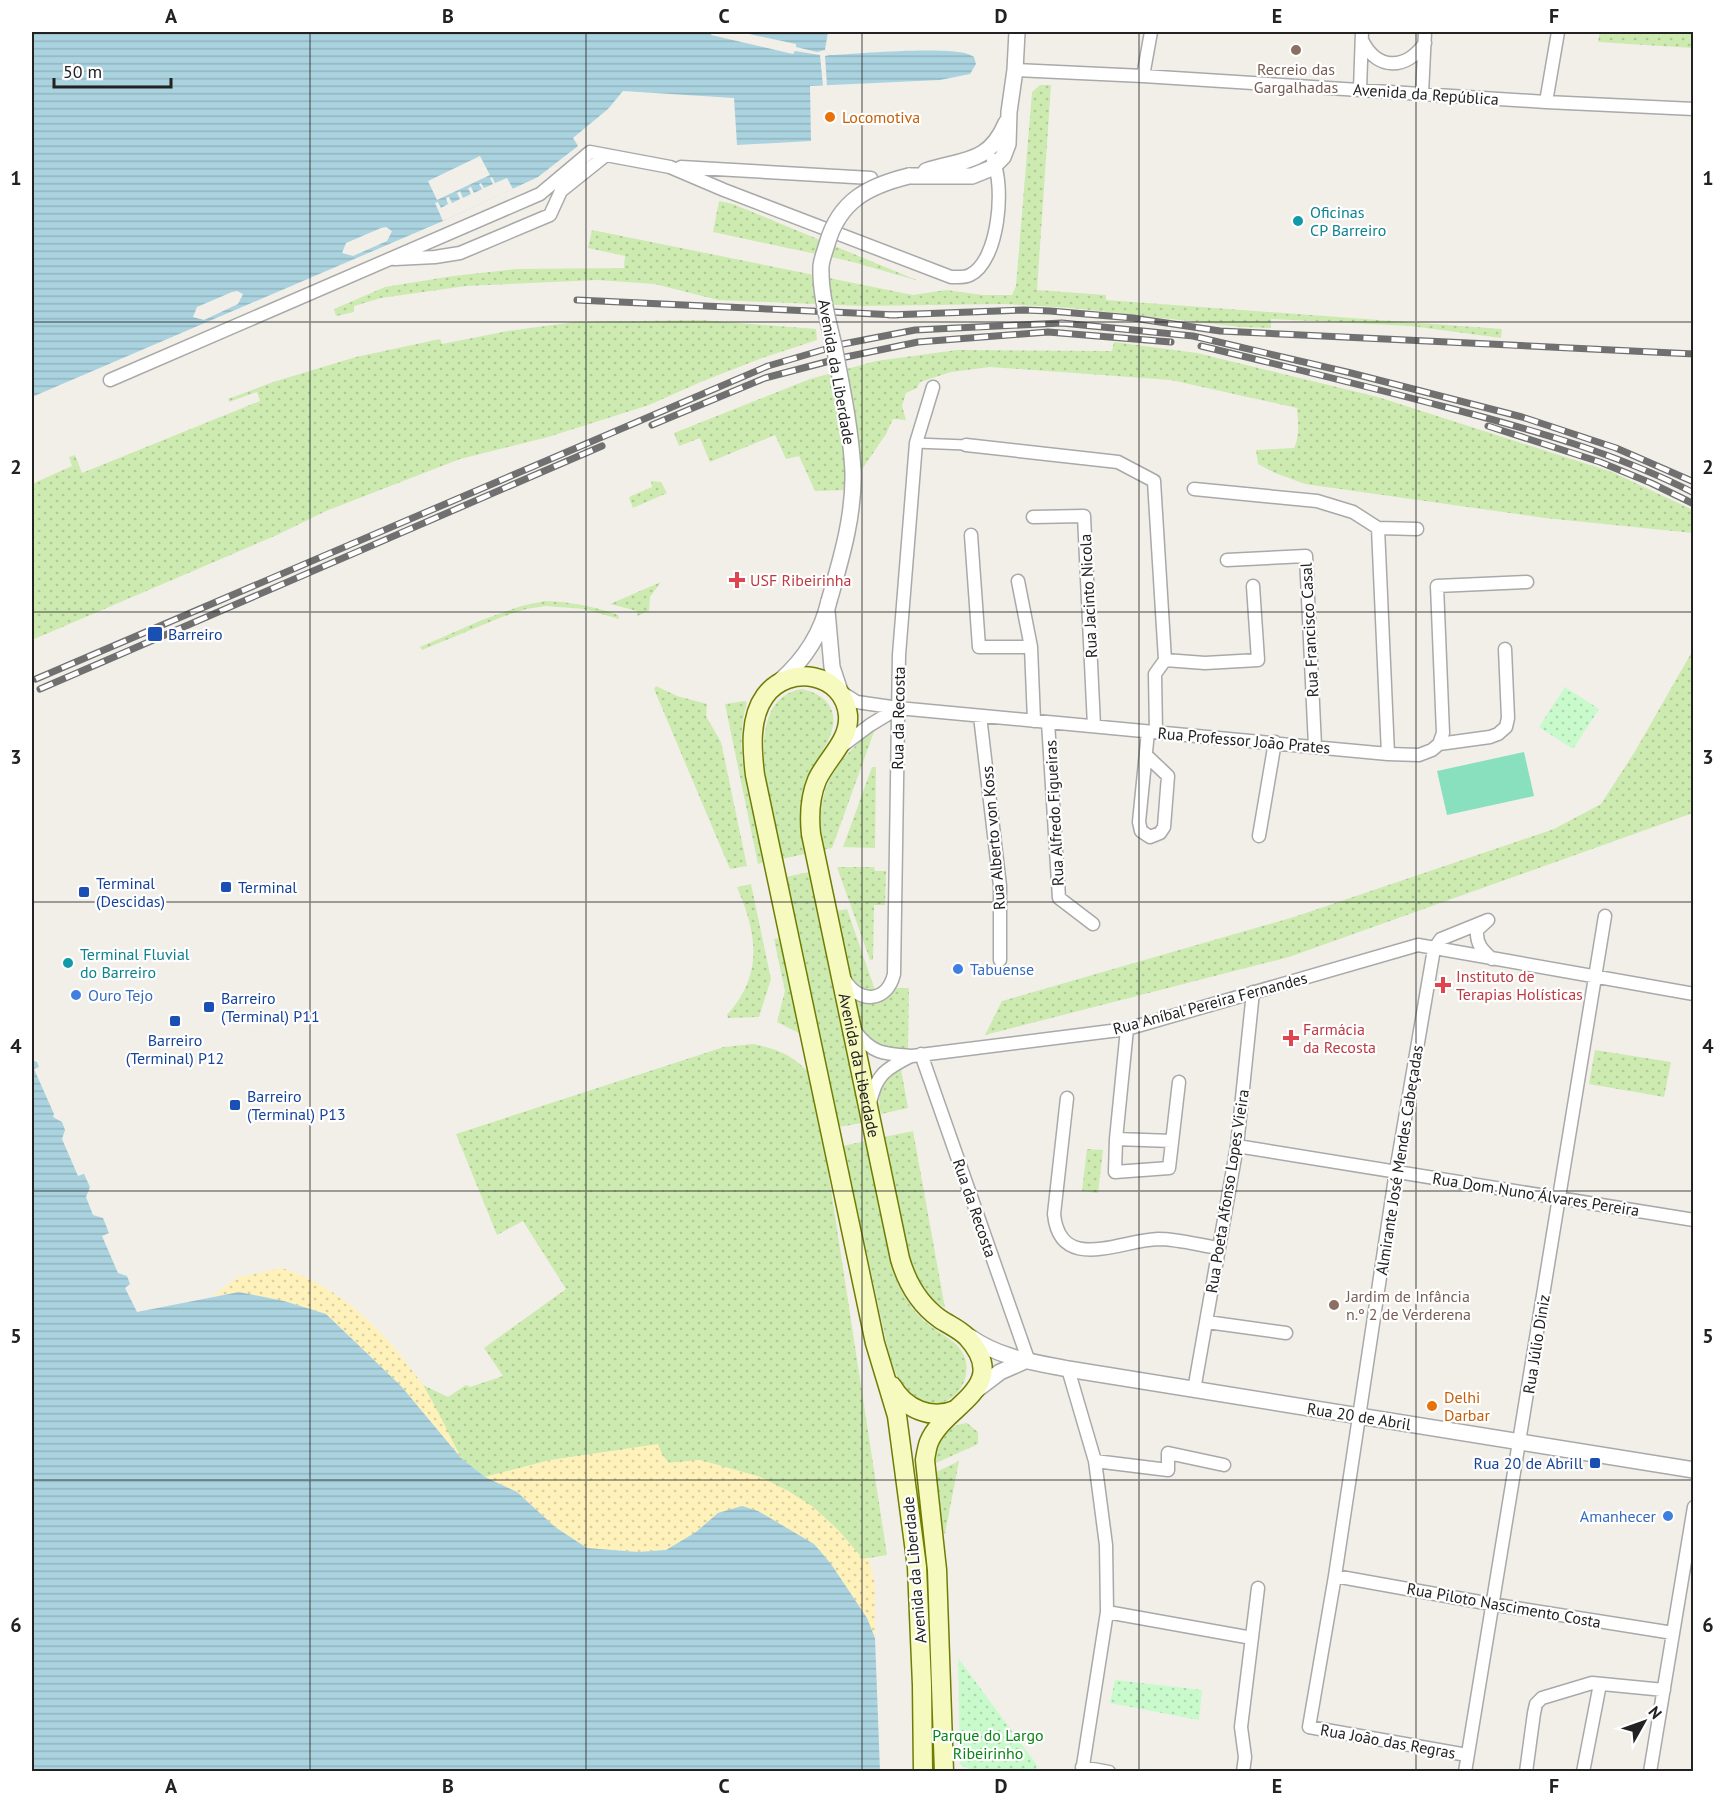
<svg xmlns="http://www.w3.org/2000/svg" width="1725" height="1803" font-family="'PT Sans',sans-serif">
	<defs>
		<pattern id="grass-dots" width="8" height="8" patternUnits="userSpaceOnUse" patternTransform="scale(1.5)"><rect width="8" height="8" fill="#cdebb0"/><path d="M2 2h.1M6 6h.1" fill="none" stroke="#b0c997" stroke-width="1.8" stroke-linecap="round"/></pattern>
		<pattern id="sand-dots" width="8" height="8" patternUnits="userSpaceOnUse" patternTransform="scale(1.5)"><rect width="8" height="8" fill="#fff1ba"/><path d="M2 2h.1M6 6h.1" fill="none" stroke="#dacea0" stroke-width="1.8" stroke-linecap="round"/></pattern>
		<pattern id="park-dots" width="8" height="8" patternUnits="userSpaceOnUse" patternTransform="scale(1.5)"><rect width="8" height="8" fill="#c8facc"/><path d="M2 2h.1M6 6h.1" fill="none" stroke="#acd6af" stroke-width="1.8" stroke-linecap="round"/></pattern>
		<pattern id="water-rules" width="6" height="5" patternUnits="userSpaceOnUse" patternTransform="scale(1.5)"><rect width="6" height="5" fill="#aad3df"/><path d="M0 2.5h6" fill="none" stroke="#92b5bf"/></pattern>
	</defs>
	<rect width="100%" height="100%" fill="#f2efe9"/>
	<path fill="url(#grass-dots)" d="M 1600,32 L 1693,32 L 1693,48 L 1598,42 Z
		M 1040,85 L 1051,85 L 1037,290 L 1106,295 L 1106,300 L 1502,329 L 1501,338 L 1411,326 L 1271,319 L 1271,328 L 1242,327 L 1072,308 L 1004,304 L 862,306 L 718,300 L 655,284 L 597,280 L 466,286 L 381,298 L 354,306 L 354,312 L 336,316 L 334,309 L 385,287 L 453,276 L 516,269 L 624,268 L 625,256 L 588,248 L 592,230 L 913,295 L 946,290 L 983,295 L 1012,295 L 1016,286 L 1032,92 Z
		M 719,201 L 733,204 L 919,281 L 849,261 L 713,232 Z
		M 701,320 L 816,329 L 817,340 L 762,358 L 703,381 L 649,405 L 548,437 L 460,459 L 326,511 L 277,535 L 32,640 L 32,484 L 72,466 L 69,457 L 75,455 L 82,473 L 260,401 L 257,392 L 229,402 L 228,399 L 273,382 L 356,357 L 440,339 L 442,344 L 508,331 L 575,322 Z
		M 1114,342 L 1197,353 L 1378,397 L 1612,472 L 1693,510 L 1693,533 L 1545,518 L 1305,484 L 1275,473 L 1258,464 L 1256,450 L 1294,448 C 1300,436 1298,421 1297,408 L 1171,380 L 990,367 L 951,372 L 920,382 L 917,388 L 906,393 L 902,406 L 906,420 L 893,419 L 886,434 L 848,490 L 815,491 L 799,456 L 786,459 L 775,435 L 710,462 L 700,438 L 679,446 L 674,433 L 810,379 L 876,361 L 957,350 L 1112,351 Z
		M 651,481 L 661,482 L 667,493 L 633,508 L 629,498 L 631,496 L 652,487 Z
		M 661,582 L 650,597 L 649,611 L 637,616 L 637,611 L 610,604 Z
		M 545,601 C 570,602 594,606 618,615 L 619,619 L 584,609 L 546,606 L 526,609 L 502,617 L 422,650 L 420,647 L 482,620 L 521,606 Z
		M 1693,650 L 1693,813 L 1289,957 L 985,1035 L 1002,1001 L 1294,917 L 1554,829 L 1601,804 L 1634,753 Z
		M 656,686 L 677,696 L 707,704 L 706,716 L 721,742 L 747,866 L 730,869 L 654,689 Z
		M 802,689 C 813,692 822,695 829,705 C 846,732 809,763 803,790 C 798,811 800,833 805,854 L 782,859 C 774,819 736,699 802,689 Z
		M 745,701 L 747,703 C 731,752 754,813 764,862 L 758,864 L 725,704 Z
		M 875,729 L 832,848 L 823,850 C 814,792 830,765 875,729 Z
		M 872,767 L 876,767 L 875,848 L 843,847 Z
		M 837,867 L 874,867 L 875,871 L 886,871 L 885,905 L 874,905 L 873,960 L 870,960 Z
		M 809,872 L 862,1123 L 839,1127 L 786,877 Z
		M 751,884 L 771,979 L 759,1017 L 728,1018 L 727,1015 C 764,974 757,934 737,887 Z
		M 847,909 L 875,990 C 864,992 858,988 851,979 L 836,911 Z
		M 780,938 L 800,1032 L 799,1033 L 777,1022 L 785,991 L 774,939 Z
		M 896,988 L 909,988 L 908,1048 C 869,1052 863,1037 855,1002 L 857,1000 C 873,1004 885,1001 896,988 Z
		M 753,1044 C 781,1050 795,1056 814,1079 L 887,1555 L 863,1559 L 838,1530 L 813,1507 L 788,1491 L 760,1477 L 700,1460 L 669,1463 L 662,1455 L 658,1445 L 551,1460 L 485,1477 L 461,1458 L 423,1385 L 448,1397 L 466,1385 L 470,1387 L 503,1376 L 484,1348 L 566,1289 L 523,1221 L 497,1235 L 456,1134 L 724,1047 Z
		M 1595,1050 L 1671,1062 L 1664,1097 L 1589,1084 Z
		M 901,1069 L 908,1108 L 881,1114 C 876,1090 880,1081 901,1069 Z
		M 913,1131 L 945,1308 C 925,1297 916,1275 909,1255 L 884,1137 Z
		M 865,1141 C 872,1171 878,1201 885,1231 C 889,1250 891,1271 900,1288 C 907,1302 916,1315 928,1324 C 942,1336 962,1342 966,1362 C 971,1389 943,1415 917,1400 C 900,1391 895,1371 889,1354 L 843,1146 Z
		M 1087,1149 L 1103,1150 L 1098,1193 L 1082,1191 Z
		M 967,1423 L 978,1432 L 978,1444 L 934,1464 C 933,1445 946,1425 967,1423 Z
		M 959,1461 L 945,1534 L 942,1529 L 934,1473 Z"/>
	<path fill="url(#sand-dots)" d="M 282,1268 C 340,1286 388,1334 422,1384 C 437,1407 448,1433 461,1458 L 401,1386 L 326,1314 L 284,1301 L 239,1292 L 212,1296 L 239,1277 Z
		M 658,1444 L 662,1455 L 669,1463 L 700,1460 L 760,1477 L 788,1491 L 813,1507 L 838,1530 L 863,1559 L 869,1558 L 875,1584 L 875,1638 L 867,1618 L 831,1564 L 814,1544 L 758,1511 L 718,1513 L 696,1532 L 666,1550 L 638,1552 L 587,1548 L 555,1527 L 517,1492 L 485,1477 L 551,1460 Z"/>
	<path fill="url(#park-dots)" d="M 1565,687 L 1599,709 L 1573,749 L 1539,727 Z
		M 958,1658 L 1037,1765 L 1036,1771 C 1016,1772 975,1777 960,1764 Z
		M 1115,1680 L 1202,1690 L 1199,1720 L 1110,1703 Z"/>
	<path fill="#88e0be" d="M 1524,752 L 1534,796 L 1447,815 L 1437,771 Z"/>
	<path fill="url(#water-rules)" d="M 32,32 L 828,32 L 825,50 L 830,55 C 854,54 961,44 974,57 L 976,64 L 970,74 L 940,80 L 810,86 L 811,141 L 737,145 L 734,98 L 623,91 L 608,109 L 573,138 L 578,146 L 538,177 L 443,221 L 32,397 Z
		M 32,1061 L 37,1062 L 39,1067 L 34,1069 L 54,1114 L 53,1117 L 62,1122 L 65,1130 L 62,1139 L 78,1176 L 84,1174 L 90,1187 L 86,1197 L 93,1215 L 103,1218 L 109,1233 L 102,1236 L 118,1273 L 127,1276 L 130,1284 L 125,1288 L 137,1312 L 239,1292 L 284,1301 L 326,1314 L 401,1386 L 461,1458 L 485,1477 L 517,1492 L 555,1527 L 587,1548 L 638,1552 L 666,1550 L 696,1532 L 718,1513 L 742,1506 L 758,1511 L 814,1544 L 831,1564 L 867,1618 L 875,1638 L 880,1771 L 32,1772 Z"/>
	<path fill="#f2efe9" d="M 712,32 L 740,32 L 796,44 L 796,47 L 817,52 L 825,50 L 830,55 L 825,56 L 827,86 L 823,86 L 820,55 L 795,51 L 793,54 L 711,35 Z
		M 480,156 L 490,175 L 437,200 L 428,181 Z
		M 492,177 L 495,183 L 507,178 L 513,189 L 443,221 L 435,203 L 438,202 L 441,208 L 448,204 L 446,198 L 449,197 L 452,203 L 460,199 L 457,193 L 460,191 L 463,198 L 471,194 L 468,188 L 471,187 L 474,193 L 482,189 L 479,184 L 481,183 L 484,188 L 493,184 L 490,178 Z
		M 386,227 L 392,231 L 387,241 L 353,256 L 342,253 L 346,243 L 381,228 Z
		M 237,291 L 243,294 L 238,304 L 204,320 L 193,317 L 197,307 L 232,292 Z"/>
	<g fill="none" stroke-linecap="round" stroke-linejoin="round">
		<defs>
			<path id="pedestrian" d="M 916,443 L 966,445"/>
			<path id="minor" d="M 1362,40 C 1377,71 1406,70 1425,43
				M 1015,70 L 1143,76 L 1546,102 L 1694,109
				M 1143,76 L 1151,32
				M 1360,90 L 1362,32
				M 1422,93 L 1425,32
				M 1546,102 L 1558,32
				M 681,167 L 871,178
				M 395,259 L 435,257 L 460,253 L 550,215 L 561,191 L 606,155
				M 110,380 L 540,194 L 590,152 L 670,167 L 724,190 L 951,277 C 958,277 964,278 970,275 C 999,261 1005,186 993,160
				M 966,445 L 1118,462 L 1154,481 L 1165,660 L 1205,663 L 1258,660 L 1253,586
				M 1194,489 L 1317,501 L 1353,512 L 1378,528
				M 1033,517 L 1084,516 L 1094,726
				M 971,535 L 979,647 L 1031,647
				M 1227,560 L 1306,556 L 1315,746
				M 1018,581 L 1031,647 L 1034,721
				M 841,692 L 857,702 L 898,708 L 1388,754 L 1419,755 L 1432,750 L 1439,744 L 1490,737 L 1498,734 L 1506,727 L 1508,718 L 1505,649
				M 980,716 L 1000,886 L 1000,960
				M 1048,722 L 1059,898 L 1093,924
				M 1156,732 L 1155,674 L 1165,660
				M 1439,744 L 1443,733 L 1437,586 L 1527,582
				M 842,746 L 870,725 L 898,708
				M 1388,754 L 1378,528 L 1417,529
				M 1147,756 L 1168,776 L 1164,827 L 1160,833 L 1150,837 L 1141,831 L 1139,822 L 1148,732
				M 1259,836 L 1275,742
				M 845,980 C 859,1004 887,1003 894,974 L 899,655 L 916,443 L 933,387
				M 1127,1029 L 1116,1139 L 1115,1172 L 1169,1168 L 1179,1082
				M 855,1031 C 872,1054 884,1054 912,1056 L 1127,1029 L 1418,945 L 1694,994
				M 921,1054 L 1029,1362
				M 1067,1098 L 1054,1214 C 1060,1274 1121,1240 1158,1239 C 1178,1239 1199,1245 1218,1248
				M 870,1103 C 876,1075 885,1069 911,1056
				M 1116,1139 L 1172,1141
				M 1237,1146 L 1694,1220
				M 1207,1322 L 1286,1333
				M 1068,1369 L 1095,1461 L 1106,1545 L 1107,1612 L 1082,1772
				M 1194,1390 L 1237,1146 L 1253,992
				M 1095,1461 L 1168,1470 L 1168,1453 L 1224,1465
				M 1335,1576 L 1491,1604 L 1673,1633
				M 1107,1612 L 1252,1638
				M 1467,1755 L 1309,1727 L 1335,1576 L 1396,1171 L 1434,949 L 1441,939 L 1488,920 L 1477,930 C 1476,944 1482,950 1492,959
				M 1082,1767 L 1109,1772
				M 1243,1772 L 1245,1757 L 1241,1727 L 1258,1588
				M 1465,1772 L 1605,916
				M 1526,1772 L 1534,1713 L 1536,1704 L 1542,1698 L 1592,1683 L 1664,1690
				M 1583,1772 L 1600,1684
				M 1650,1772 L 1694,1507"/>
			<path id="tertiary" d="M 926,171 C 963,159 989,164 1006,123
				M 909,176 L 972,176 L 992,168 L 1003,157 L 1008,144 L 1009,112 L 1015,70 L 1017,32
				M 827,611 L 832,667 L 840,691
				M 780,681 C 804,660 822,632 829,601
				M 970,1337 C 1000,1358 1033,1362 1068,1369 L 1694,1470
				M 975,1391 L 1000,1372 L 1025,1361"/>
			<g id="secondary">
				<path d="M 892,1386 C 905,1409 931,1420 955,1410"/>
				<path id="s1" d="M 923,1772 L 922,1685 L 917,1567 L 897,1416 L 875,1343 L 755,775 C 752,750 749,718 765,696 C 789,663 844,673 848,715 C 850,741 827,758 817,780 C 810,797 809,815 811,834 L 900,1259 C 907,1283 919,1304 940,1319 C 949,1325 959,1329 967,1337 C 1013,1388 945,1404 929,1442 C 927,1447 926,1454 925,1460 L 937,1570 L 944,1772"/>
			</g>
		</defs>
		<use href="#pedestrian" stroke="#a9a9a9" stroke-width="12"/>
		<use href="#minor" stroke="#a9a9a9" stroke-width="15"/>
		<use href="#tertiary" stroke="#a9a9a9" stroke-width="18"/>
		<use href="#secondary" stroke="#707d05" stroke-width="21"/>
		<use href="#pedestrian" stroke="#fff" stroke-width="9"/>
		<use href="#minor" stroke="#fff" stroke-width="12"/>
		<use href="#tertiary" stroke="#fff" stroke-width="15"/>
		<use href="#secondary" stroke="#f7fabf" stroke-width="18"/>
		<defs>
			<path id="rail" d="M 577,300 L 897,315
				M 889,315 L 1024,310 L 1050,311 L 1133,318 L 1220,331 L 1694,354
				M 1201,346 C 1284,366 1366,386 1449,408 C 1533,430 1616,453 1694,493
				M 652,425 L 765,378 L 841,358 L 918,342 L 1048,332 L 1171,342
				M 1488,426 L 1600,462 L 1651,483 L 1694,504
				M 36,679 L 768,366 L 843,344 L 915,330 L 1062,323 L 1193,336 L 1351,373 L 1522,417 L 1616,448 L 1694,482
				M 40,689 L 602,446"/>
		</defs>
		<use href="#rail" stroke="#707070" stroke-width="7"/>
		<use href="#rail" stroke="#fff" stroke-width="4.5" stroke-dasharray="14" stroke-linecap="butt"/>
		<defs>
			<path id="tertiary-bridge" d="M 829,601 C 841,559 854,517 853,472 C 851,430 842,387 834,346 C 828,320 820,293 821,266 C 822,258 825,251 827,244 C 839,201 868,186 909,176"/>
		</defs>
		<use href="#tertiary-bridge" stroke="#a9a9a9" stroke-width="18" stroke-linecap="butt"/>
		<use href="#tertiary-bridge" stroke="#fff" stroke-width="15"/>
	</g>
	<path fill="none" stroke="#222" stroke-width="1.5" stroke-opacity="0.55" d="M 310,32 L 310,1772M 586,32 L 586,1772M 862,32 L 862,1772M 1139,32 L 1139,1772M 1416,32 L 1416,1772M 32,322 L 1694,322M 32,612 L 1694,612M 32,902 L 1694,902M 32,1191 L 1694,1191M 32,1480 L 1694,1480"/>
	<g fill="#8d6e63" stroke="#fff" stroke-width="2">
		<circle cx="1296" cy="50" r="6"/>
		<circle cx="1334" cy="1305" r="6"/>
	</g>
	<g fill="#e8710a" stroke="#fff" stroke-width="2">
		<circle cx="830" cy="117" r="6"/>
		<circle cx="1432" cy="1406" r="6"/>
	</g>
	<g fill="#0f9aa8" stroke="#fff" stroke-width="2">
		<circle cx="1298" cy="221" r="6"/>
		<circle cx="68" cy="963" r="6"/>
	</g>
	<g fill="#e0444e" stroke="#fff" stroke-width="2">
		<path d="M734 571h6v6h6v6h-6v6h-6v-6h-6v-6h6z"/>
		<path d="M1440 976h6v6h6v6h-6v6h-6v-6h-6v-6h6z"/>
		<path d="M1288 1029h6v6h6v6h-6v6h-6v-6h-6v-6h6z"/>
	</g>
	<g fill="#1a4fb4" stroke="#fff" stroke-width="2">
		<rect x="147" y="626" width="16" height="16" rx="3"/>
		<rect x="220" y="881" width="12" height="12" rx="3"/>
		<rect x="78" y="886" width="12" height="12" rx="3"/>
		<rect x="203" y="1001" width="12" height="12" rx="3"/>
		<rect x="169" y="1015" width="12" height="12" rx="3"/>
		<rect x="229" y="1099" width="12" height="12" rx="3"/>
		<rect x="1589" y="1457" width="12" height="12" rx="3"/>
	</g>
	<g fill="#3f7fe0" stroke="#fff" stroke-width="2">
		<circle cx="958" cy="969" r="6"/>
		<circle cx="76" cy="995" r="6"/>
		<circle cx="1668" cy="1516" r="6"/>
	</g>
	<g text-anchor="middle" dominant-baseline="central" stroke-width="4.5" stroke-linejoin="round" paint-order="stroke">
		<g font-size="16" fill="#785e54" stroke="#fff">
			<text x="1296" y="69">Recreio das<tspan x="1296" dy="18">Gargalhadas</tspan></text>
			<text x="1346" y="1296" text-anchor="start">Jardim de Infância<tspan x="1346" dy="18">n.º 2 de Verderena</tspan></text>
		</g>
		<g font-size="16" fill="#222" stroke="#fff">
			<text transform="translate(1426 94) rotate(4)">Avenida da República</text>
			<text transform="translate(837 372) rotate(80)">Avenida da Liberdade</text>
			<text transform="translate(1088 596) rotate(-93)">Rua Jacinto Nicola</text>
			<text transform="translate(1309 630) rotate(-93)">Rua Francisco Casal</text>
			<text transform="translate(898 718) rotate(-89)">Rua da Recosta</text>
			<text transform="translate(1244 740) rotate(5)">Rua Professor João Prates</text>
			<text transform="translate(1054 813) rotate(-93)">Rua Alfredo Figueiras</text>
			<text transform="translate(993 838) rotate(-95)">Rua Alberto von Koss</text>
			<text transform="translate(1210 1003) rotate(-15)">Rua Aníbal Pereira Fernandes</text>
			<text stroke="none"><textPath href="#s1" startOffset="1570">Avenida da Liberdade</textPath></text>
			<text transform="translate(1399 1160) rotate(-81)">Almirante José Mendes Cabeçadas</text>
			<text transform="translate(1227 1191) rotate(-81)">Rua Poeta Afonso Lopes Vieira</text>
			<text transform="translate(1536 1194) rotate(9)">Rua Dom Nuno Álvares Pereira</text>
			<text transform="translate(975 1208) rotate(71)">Rua da Recosta</text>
			<text transform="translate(1536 1344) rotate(-81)">Rua Júlio Diniz</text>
			<text transform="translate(1359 1416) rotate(9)">Rua 20 de Abril</text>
			<text transform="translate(914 1570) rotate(-95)">Avenida da Liberdade</text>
			<text transform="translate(1504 1605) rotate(10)">Rua Piloto Nascimento Costa</text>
			<text transform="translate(1388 1741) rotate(10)">Rua João das Regras</text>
		</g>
		<g font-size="16" fill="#c56008" stroke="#fff" text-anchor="start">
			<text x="842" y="117">Locomotiva</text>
			<text x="1444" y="1397">Delhi<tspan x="1444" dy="18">Darbar</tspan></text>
		</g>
		<g font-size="16" fill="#0d838f" stroke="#fff" text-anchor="start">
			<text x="1310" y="212">Oficinas<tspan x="1310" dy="18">CP Barreiro</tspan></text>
			<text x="80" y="954">Terminal Fluvial<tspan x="80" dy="18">do Barreiro</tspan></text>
		</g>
		<g font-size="16" fill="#be3a42" stroke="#fff" text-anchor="start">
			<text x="750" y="580">USF Ribeirinha</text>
			<text x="1456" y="976">Instituto de<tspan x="1456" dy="18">Terapias Holísticas</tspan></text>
			<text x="1303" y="1029">Farmácia<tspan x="1303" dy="18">da Recosta</tspan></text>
		</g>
		<g font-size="16" fill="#164399" stroke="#fff" text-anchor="start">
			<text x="168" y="634">Barreiro</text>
			<text x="96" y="883">Terminal<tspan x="96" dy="18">(Descidas)</tspan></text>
			<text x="238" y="887">Terminal</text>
			<text x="221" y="998">Barreiro<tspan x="221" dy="18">(Terminal) P11</tspan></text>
			<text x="175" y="1040" text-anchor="middle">Barreiro<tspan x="175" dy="18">(Terminal) P12</tspan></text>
			<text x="247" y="1096">Barreiro<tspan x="247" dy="18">(Terminal) P13</tspan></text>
			<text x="1583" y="1463" text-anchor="end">Rua 20 de Abrill</text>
		</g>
		<g font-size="16" fill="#366cbe" stroke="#fff" text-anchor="start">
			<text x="970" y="969">Tabuense</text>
			<text x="88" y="995">Ouro Tejo</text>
			<text x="1656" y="1516" text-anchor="end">Amanhecer</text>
		</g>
		<g font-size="16" fill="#0c8416" stroke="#fff">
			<text x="988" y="1735">Parque do Largo<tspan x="988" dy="18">Ribeirinho</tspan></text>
		</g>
	</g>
	<rect width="1725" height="1803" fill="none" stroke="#ffffff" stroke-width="66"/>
	<g transform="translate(1644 1722) rotate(50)" stroke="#ffffff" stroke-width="4.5" paint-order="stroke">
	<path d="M0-4.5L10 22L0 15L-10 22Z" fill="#222222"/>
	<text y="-9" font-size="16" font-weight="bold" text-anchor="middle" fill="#222222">N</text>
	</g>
	<path d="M54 78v9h117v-9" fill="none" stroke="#222222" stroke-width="3"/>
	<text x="63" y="78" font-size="18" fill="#222222" stroke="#ffffff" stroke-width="4.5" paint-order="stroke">50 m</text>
	<rect x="33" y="33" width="1659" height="1737" fill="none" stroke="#222" stroke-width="2"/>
	<g font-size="20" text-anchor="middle" font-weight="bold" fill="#222">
		<text x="171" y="23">A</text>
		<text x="448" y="23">B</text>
		<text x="724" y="23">C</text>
		<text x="1001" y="23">D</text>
		<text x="1277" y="23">E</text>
		<text x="1554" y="23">F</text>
		<text x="16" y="185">1</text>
		<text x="1708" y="185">1</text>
		<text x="16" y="474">2</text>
		<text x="1708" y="474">2</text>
		<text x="16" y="764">3</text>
		<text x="1708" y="764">3</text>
		<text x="16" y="1053">4</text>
		<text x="1708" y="1053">4</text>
		<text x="16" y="1343">5</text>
		<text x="1708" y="1343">5</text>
		<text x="16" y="1632">6</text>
		<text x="1708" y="1632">6</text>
		<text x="171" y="1793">A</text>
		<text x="448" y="1793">B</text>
		<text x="724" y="1793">C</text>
		<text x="1001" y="1793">D</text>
		<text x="1277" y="1793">E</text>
		<text x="1554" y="1793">F</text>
	</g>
</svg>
